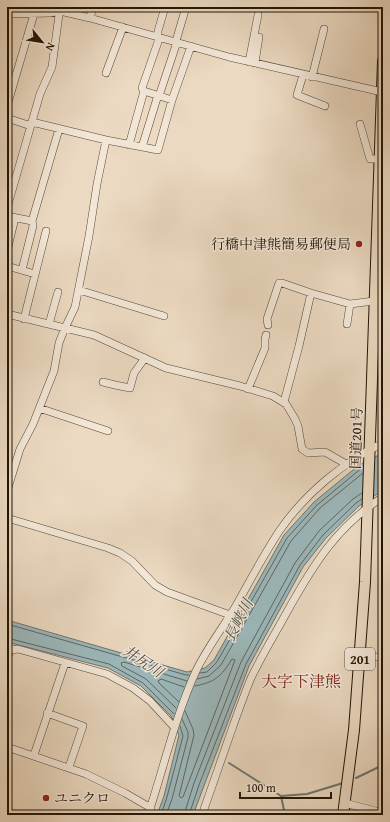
<svg xmlns="http://www.w3.org/2000/svg" width="390" height="822" font-family="'Gentium Book Plus','Noto Serif JP',serif">
	<rect width="100%" height="100%" fill="#ebd9c1"/>
	<filter id="stains"><feTurbulence type="fractalNoise" baseFrequency=".005" numOctaves="4"/><feColorMatrix values="0 0 0 0 .2 0 0 0 0 .09 0 0 0 0 .02 0 0 0 .5 -.17"/></filter>
	<radialGradient id="worn" r=".72"><stop offset=".6" stop-color="#630" stop-opacity="0"/><stop offset="1" stop-color="#630" stop-opacity=".3"/></radialGradient>
	<path fill="#9cb8bc" stroke="#6b7773" d="M 383,453 L 383,490 L 359,506 L 326,538 L 303,567 L 249,666 L 193,815 L 157,815 L 164,796 L 179,735 L 171,716 L 141,686 L 108,668 L 7,642 L 7,620 L 187,672 L 205,668 L 214,660 L 284,535 L 314,502 L 359,465 Z"/>
	<g fill="none" stroke-linecap="round" stroke-linejoin="round">
		<path stroke="#5e6660" stroke-width="1" d="M 7,624 L 186,675 L 189,675
			M 7,638 L 109,664 L 143,683 L 174,714
			M 200,673 L 207,672 L 217,662 L 287,538 L 317,505 L 363,467
			M 197,679 L 209,676 L 221,665 L 291,541 L 320,508 L 363,473
			M 179,702 L 159,683 L 158,681 L 161,679 L 184,687
			M 176,708 L 146,679 L 122,666 L 121,663 L 124,662 L 187,681
			M 185,711 L 193,729 L 194,735 L 179,796 L 181,798 L 183,797 L 235,660 L 232,659 C 221,677 215,682 195,686
			M 161,815 L 167,797 L 183,736 L 180,726
			M 166,815 L 172,799 L 188,737 L 188,732 L 182,719
			M 184,815 L 194,783 L 241,662 L 295,563 L 319,531 L 353,499 L 362,493
			M 189,815 L 199,785 L 246,664 L 300,565 L 323,535 L 356,503 L 362,499"/>
		<path stroke="#6b7773" stroke-width="2" d="M 229,763 L 281,796 L 307,794 L 343,783
			M 356,778 L 383,765
			M 281,796 L 285,815"/>
		<defs>
			<path id="minor" d="M 7,14 L 50,13 L 60,11 L 90,18 L 229,57 L 382,92
				M 90,18 L 93,7
				M 176,41 L 186,7
				M 249,62 L 258,15
				M 255,63 L 259,37
				M 106,73 L 123,27
				M 303,75 L 297,95 L 325,106
				M 312,77 L 324,29
				M 144,91 L 172,100
				M 159,96 L 177,42
				M 7,106 L 34,14
				M 7,118 L 31,126
				M 32,122 L 106,140 L 158,150 L 172,100 L 191,46
				M 360,124 L 370,159 L 379,159
				M 129,145 L 144,91 L 142,88 L 158,42 L 158,31 L 165,7
				M 142,147 L 158,95
				M 7,208 L 40,94 L 52,67 L 60,7
				M 7,216 L 32,221
				M 7,251 L 15,218
				M 7,266 L 35,274
				M 22,270 L 33,226 L 32,221 L 59,129
				M 79,290 L 164,316
				M 7,314 L 94,335 L 166,368 L 240,386 L 273,396 L 286,404 L 295,419 L 298,426 L 302,449 L 308,453 L 325,452 L 346,464
				M 24,319 L 46,231
				M 49,324 L 58,292
				M 347,324 L 350,304
				M 268,325 L 267,319 L 279,283 L 282,283 L 311,293
				M 103,382 L 115,385 L 130,388 L 134,373 L 145,358
				M 248,389 L 265,348 L 265,339 L 266,335
				M 284,402 L 299,346 L 311,293 L 350,304 L 374,301
				M 39,408 L 108,431
				M 7,491 L 20,449 L 33,424 L 50,381 L 54,371 L 59,343 L 64,330 L 75,307 L 89,236 L 97,184 L 106,140
				M 7,518 L 108,548 L 120,553 L 132,561 L 155,585 L 167,592 L 230,615
				M 360,657 L 383,657
				M 7,659 L 10,650 L 18,649 L 107,674 L 133,688 L 150,701 L 174,727
				M 47,713 L 83,726 L 69,767
				M 7,747 L 86,774 L 125,793 L 151,808
				M 34,755 L 65,663
				M 345,803 L 383,813
				M 148,815 C 164,767 175,717 196,671 C 207,648 224,626 237,604 C 251,579 264,554 280,530 C 305,494 343,462 383,443
				M 202,815 C 212,786 222,758 232,729 C 238,712 244,695 251,678 C 262,655 275,634 287,612 C 313,565 337,526 383,497"/>
			<path id="highway" d="M 343,815 L 354,730 L 365,582 L 383,61"/>
		</defs>
		<use href="#minor" stroke="#544634" stroke-width="8"/>
		<use href="#highway" stroke="#211505" stroke-width="12"/>
		<use href="#minor" stroke="#f2e6d7" stroke-width="7"/>
		<use href="#highway" stroke="#ebd9c1" stroke-width="10"/>
	</g>
	<g fill="#8f2418" stroke="#f2e6d7" stroke-width="1.5">
		<circle cx="359" cy="244" r="4"/>
		<circle cx="46" cy="798" r="4"/>
	</g>
	<g text-anchor="middle" dominant-baseline="central" stroke-width="3" stroke-linejoin="round" paint-order="stroke">
		<rect fill="#f2e6d7" stroke="#605444" stroke-width="1" x="345" y="648" width="30" height="22" rx="3"/>
		<g font-size="13" font-weight="bold" fill="#211505">
			<text x="360" y="659">201</text>
		</g>
		<g font-size="14" fill="#211505" stroke="#f2e6d7" text-anchor="end">
			<text x="351" y="244">行橋中津熊簡易郵便局</text>
			<text x="54" y="798" text-anchor="start">ユニクロ</text>
		</g>
		<g font-size="14" fill="#211505" stroke="#f2e6d7">
			<text transform="translate(356 438) rotate(-88)">国道201号</text>
		</g>
		<g font-size="15" font-style="italic" fill="#4c4e45" stroke="#f2e6d7">
			<text transform="translate(238 620) rotate(-63)">長峡川</text>
			<text transform="translate(143 661) rotate(33)">井尻川</text>
		</g>
		<g font-size="16" fill="#7a1f14" stroke="#f2e6d7">
			<text x="301" y="681">大字下津熊</text>
		</g>
	</g>
	<rect width="390" height="822" fill="none" stroke="#ebd9c1" stroke-width="24"/>
	<rect x="8" y="8" width="374" height="806" fill="none" stroke="#211505" stroke-width="2"/>
	<rect x="12" y="12" width="366" height="798" fill="none" stroke="#211505"/>
	<g transform="translate(42 42) rotate(120)" stroke="#f2e6d7" stroke-width="3" paint-order="stroke">
	<path d="M0-3L7 15L0 10L-7 15Z" fill="#211505"/>
	<text y="-6" font-size="11" font-weight="bold" text-anchor="middle" fill="#211505">N</text>
	</g>
	<path d="M240 792v6h91v-6" fill="none" stroke="#211505" stroke-width="2"/>
	<text x="246" y="792" font-size="12" fill="#211505" stroke="#f2e6d7" stroke-width="3" paint-order="stroke">100 m</text>
	<rect width="100%" height="100%" filter="url(#stains)"/>
	<rect width="100%" height="100%" fill="url(#worn)"/>
</svg>
